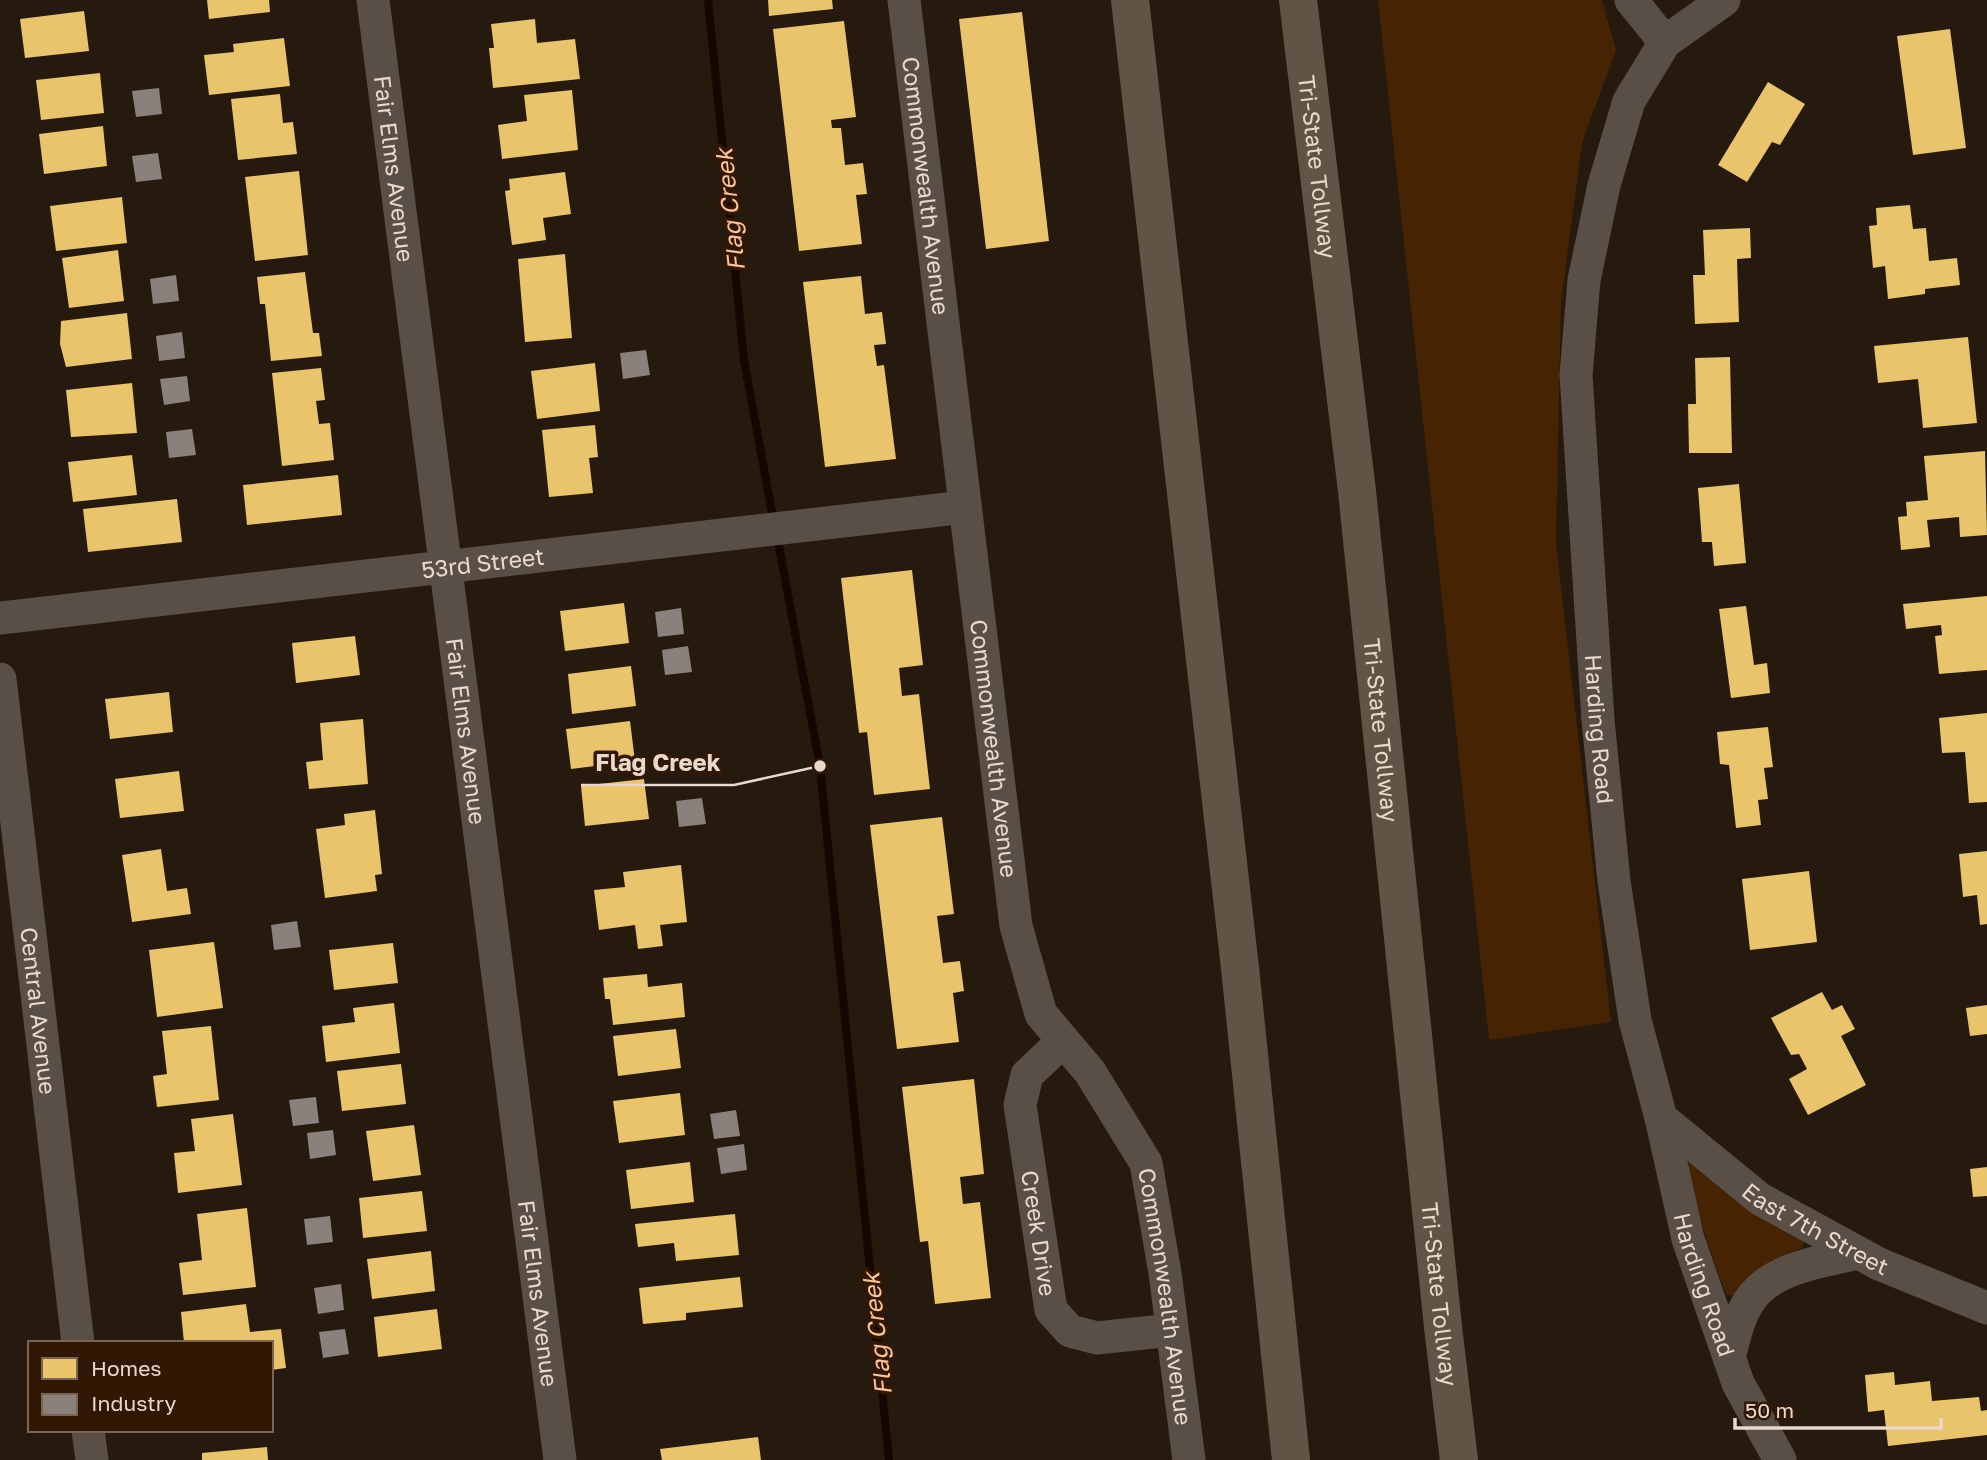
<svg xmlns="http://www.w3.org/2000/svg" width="1987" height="1460" font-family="'Golos Text',sans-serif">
	<rect width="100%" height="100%" fill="#26190e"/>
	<path fill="#452303" d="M 1378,0 L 1602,0 L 1616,50 L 1582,143 L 1561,304 L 1556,543 L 1611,1022 L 1489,1040 Z
		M 1687,1157 L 1801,1238 L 1804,1244 L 1802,1248 L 1778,1258 L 1734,1296 L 1726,1294 C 1707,1245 1696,1208 1687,1157 Z"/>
	<path fill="#e9c46a" d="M 207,0 L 269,0 L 270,12 L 209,19 Z
		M 768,0 L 832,0 L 833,9 L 769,16 Z
		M 84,11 L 89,51 L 25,58 L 20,19 Z
		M 1022,12 L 1049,241 L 986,249 L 959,19 Z
		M 535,19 L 537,43 L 575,39 L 580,79 L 493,88 L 489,48 L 494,48 L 491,24 Z
		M 844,21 L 856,117 L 831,120 L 832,128 L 841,128 L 845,165 L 863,163 L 867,194 L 856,195 L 862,244 L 799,251 L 773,29 Z
		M 1950,29 L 1966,148 L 1913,155 L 1897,36 Z
		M 284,38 L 290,86 L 209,95 L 204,55 L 234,52 L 233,44 Z
		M 100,73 L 104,113 L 41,120 L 36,80 Z
		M 1768,82 L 1805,104 L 1780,145 L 1772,142 L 1747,182 L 1718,165 Z
		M 572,90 L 578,150 L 502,159 L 498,125 L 527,121 L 524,95 Z
		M 280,94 L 283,123 L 293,122 L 297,154 L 238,160 L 231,99 Z
		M 103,126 L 107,166 L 44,174 L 39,134 Z
		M 299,171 L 308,255 L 255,261 L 245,177 Z
		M 565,172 L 571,214 L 543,218 L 546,240 L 512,245 L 505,191 L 510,190 L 509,179 Z
		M 122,197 L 127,243 L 56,251 L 50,206 Z
		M 1910,205 L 1913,229 L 1926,228 L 1929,261 L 1957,258 L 1960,285 L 1925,289 L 1925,294 L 1888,299 L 1885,266 L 1873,268 L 1869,226 L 1877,225 L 1876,208 Z
		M 1750,228 L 1751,258 L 1737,259 L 1739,322 L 1695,324 L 1693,275 L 1705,275 L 1703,230 Z
		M 118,250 L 124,301 L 69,308 L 62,258 Z
		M 565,254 L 572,338 L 525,342 L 518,259 Z
		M 305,272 L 313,333 L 319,333 L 322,356 L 271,361 L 265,304 L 260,304 L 257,277 Z
		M 861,276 L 865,314 L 882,312 L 886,344 L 874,345 L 877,366 L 884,365 L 896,459 L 825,467 L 803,282 Z
		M 127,313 L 132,359 L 66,367 L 60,344 L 61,321 Z
		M 1968,337 L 1977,423 L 1923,428 L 1918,379 L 1878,383 L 1874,346 Z
		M 1730,357 L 1732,453 L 1689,453 L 1688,404 L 1696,404 L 1695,358 Z
		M 595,363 L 600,411 L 537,419 L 531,371 Z
		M 321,368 L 325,400 L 316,401 L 319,424 L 330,423 L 334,460 L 282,466 L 272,373 Z
		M 132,383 L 137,433 L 71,437 L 66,390 Z
		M 595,425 L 598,457 L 589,458 L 593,493 L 549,497 L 542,430 Z
		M 1985,451 L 1987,535 L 1960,537 L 1959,517 L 1927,520 L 1930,547 L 1901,550 L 1898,517 L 1907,516 L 1906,502 L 1928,500 L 1924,456 Z
		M 132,455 L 137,495 L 73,502 L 68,462 Z
		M 338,475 L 342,515 L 247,525 L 243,485 Z
		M 1739,484 L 1746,563 L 1714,566 L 1712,542 L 1702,542 L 1698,488 Z
		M 177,499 L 182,542 L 88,552 L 83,509 Z
		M 912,570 L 923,665 L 899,668 L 902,696 L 919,694 L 930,789 L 874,795 L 867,732 L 859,733 L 841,578 Z
		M 1987,596 L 1987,670 L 1939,674 L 1935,636 L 1942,635 L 1941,625 L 1906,629 L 1903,604 Z
		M 624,603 L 629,643 L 565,651 L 560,611 Z
		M 1746,606 L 1754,665 L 1767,663 L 1770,693 L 1731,698 L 1719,609 Z
		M 355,636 L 360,675 L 296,683 L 292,643 Z
		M 631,666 L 636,706 L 572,714 L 568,674 Z
		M 169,692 L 173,732 L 110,739 L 105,699 Z
		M 1987,713 L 1987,802 L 1969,803 L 1965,752 L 1942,753 L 1939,718 Z
		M 363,719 L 368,784 L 309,789 L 306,762 L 323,760 L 320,723 Z
		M 630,721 L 635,761 L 571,769 L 566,729 Z
		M 1768,727 L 1773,767 L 1764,768 L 1768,799 L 1758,800 L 1761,825 L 1736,828 L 1729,765 L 1720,764 L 1717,732 Z
		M 179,771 L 184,811 L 120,818 L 115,779 Z
		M 644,779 L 649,819 L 585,826 L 581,786 Z
		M 375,810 L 382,874 L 375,875 L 377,891 L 325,898 L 316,829 L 345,825 L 344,814 Z
		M 942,817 L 954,914 L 937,916 L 943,963 L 960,961 L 964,991 L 953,993 L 959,1042 L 897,1049 L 870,825 Z
		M 161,849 L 167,891 L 187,888 L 191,914 L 132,922 L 122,855 Z
		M 1987,851 L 1987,924 L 1980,925 L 1977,895 L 1963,897 L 1959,854 Z
		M 681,865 L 687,922 L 660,925 L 663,946 L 638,949 L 635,925 L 599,930 L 594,890 L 625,887 L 623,872 Z
		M 1809,871 L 1817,942 L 1750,950 L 1742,879 Z
		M 214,942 L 223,1008 L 157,1017 L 149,950 Z
		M 393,943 L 398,983 L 334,990 L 329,950 Z
		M 647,974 L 648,987 L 682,983 L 685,1017 L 613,1025 L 610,999 L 605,999 L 603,978 Z
		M 1822,992 L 1832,1010 L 1842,1005 L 1855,1029 L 1841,1036 L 1866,1085 L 1808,1115 L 1789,1079 L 1807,1069 L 1799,1054 L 1791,1055 L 1771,1018 Z
		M 394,1003 L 400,1053 L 326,1062 L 322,1026 L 355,1022 L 353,1008 Z
		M 1987,1005 L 1987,1034 L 1970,1036 L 1966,1008 Z
		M 211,1026 L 219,1100 L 157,1107 L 153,1076 L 167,1074 L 162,1031 Z
		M 676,1029 L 681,1068 L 618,1076 L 613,1036 Z
		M 401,1064 L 406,1104 L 342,1111 L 337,1071 Z
		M 974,1079 L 984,1174 L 960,1177 L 963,1204 L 980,1202 L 991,1298 L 935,1304 L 928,1241 L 920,1242 L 902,1087 Z
		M 680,1093 L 685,1135 L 619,1143 L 613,1101 Z
		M 233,1114 L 242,1185 L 178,1193 L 174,1153 L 195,1151 L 191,1119 Z
		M 414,1125 L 421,1175 L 373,1181 L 366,1131 Z
		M 690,1162 L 694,1202 L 631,1209 L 626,1170 Z
		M 1987,1167 L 1987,1196 L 1973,1197 L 1970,1169 Z
		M 422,1191 L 427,1231 L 363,1238 L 359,1198 Z
		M 247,1208 L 256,1287 L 183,1295 L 179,1263 L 202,1260 L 197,1214 Z
		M 735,1214 L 739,1255 L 676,1261 L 674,1243 L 638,1247 L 635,1224 Z
		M 431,1251 L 435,1291 L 372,1299 L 367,1259 Z
		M 740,1277 L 743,1307 L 686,1313 L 686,1320 L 643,1324 L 639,1288 Z
		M 246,1304 L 250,1332 L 281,1329 L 286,1368 L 271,1370 L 271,1343 L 184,1343 L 181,1312 Z
		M 437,1309 L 442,1349 L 378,1357 L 374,1317 Z
		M 1894,1372 L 1895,1385 L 1930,1381 L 1932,1401 L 1979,1397 L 1981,1411 L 1987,1410 L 1987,1435 L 1888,1446 L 1884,1410 L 1868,1412 L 1865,1375 Z
		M 758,1437 L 761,1460 L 662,1460 L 660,1449 Z
		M 267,1447 L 268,1460 L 202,1460 L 202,1453 Z"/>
	<path fill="#8a817c" d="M 159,88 L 162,114 L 136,117 L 132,91 Z
		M 158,153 L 162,179 L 136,182 L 132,156 Z
		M 176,275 L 179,301 L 153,304 L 150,279 Z
		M 182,332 L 185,358 L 159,361 L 156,336 Z
		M 646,350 L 650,375 L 623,379 L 620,353 Z
		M 187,376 L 190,401 L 164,405 L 160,379 Z
		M 192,429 L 196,455 L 169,458 L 166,432 Z
		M 681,608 L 684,634 L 658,637 L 655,612 Z
		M 688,646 L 692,672 L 665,675 L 662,650 Z
		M 702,798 L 706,824 L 679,827 L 676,801 Z
		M 297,921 L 301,947 L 274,950 L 271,925 Z
		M 316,1097 L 319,1123 L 293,1126 L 289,1100 Z
		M 736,1110 L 740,1136 L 714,1139 L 710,1114 Z
		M 333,1130 L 336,1155 L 310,1159 L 307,1133 Z
		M 744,1144 L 747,1170 L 721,1174 L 717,1148 Z
		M 330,1216 L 333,1242 L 307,1245 L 304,1219 Z
		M 341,1284 L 344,1310 L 318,1314 L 314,1288 Z
		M 345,1329 L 349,1354 L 323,1358 L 319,1332 Z"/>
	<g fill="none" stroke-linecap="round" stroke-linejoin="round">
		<path stroke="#160501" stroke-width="8" d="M 708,0 L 744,360 L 774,523
			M 777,536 L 820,766 L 889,1460"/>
		<g stroke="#594f47" stroke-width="33">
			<path id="s1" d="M 373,0 L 560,1460"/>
			<path id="s2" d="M 904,0 L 1016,926 L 1041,1014 L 1090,1072 L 1146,1163 L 1165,1273 L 1189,1460"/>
			<path id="s3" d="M 1631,0 L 1665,42 L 1629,101 L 1604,185 L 1584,280 L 1576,375 L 1598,720 L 1614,881 L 1635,1020 L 1661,1118 L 1688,1239 L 1738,1383 L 1780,1460"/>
			<path d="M 1665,42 L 1724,0"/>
			<path id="s4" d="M 0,618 L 965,507"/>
			<path id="s5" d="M 0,679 L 78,1343"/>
			<path id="s6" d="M 1063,1041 L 1027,1075 L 1020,1105 L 1051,1310 L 1070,1331 L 1097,1338 L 1172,1330"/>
			<path id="s7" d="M 1661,1118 L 1760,1199 L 1879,1264 L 1987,1308"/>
			<path d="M 1729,1357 C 1735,1336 1739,1313 1753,1296 C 1776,1267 1824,1261 1858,1253"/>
			<path d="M 88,1430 L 92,1460"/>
		</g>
		<g stroke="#625347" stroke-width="38">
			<path d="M 1130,0 L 1240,968 L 1291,1460"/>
			<path id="s8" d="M 1298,0 L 1357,491 L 1443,1327 L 1459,1460"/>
		</g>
	</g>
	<g text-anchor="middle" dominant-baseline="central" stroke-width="7" stroke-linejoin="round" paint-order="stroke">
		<g font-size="23" fill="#e9d8cc" stroke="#301804">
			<text stroke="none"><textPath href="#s8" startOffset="168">Tri-State Tollway</textPath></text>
			<text stroke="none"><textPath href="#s1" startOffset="170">Fair Elms Avenue</textPath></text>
			<text stroke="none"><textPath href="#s2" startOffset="187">Commonwealth Avenue</textPath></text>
			<text stroke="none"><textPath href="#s4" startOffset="486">53rd Street</textPath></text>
			<text stroke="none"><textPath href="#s3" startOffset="758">Harding Road</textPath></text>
			<text stroke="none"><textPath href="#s1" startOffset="737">Fair Elms Avenue</textPath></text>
			<text stroke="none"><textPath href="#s8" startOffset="735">Tri-State Tollway</textPath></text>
			<text stroke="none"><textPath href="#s2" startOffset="754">Commonwealth Avenue</textPath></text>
			<text stroke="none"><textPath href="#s5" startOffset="334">Central Avenue</textPath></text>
			<text stroke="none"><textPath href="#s7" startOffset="191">East 7th Street</textPath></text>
			<text stroke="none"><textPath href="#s6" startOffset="210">Creek Drive</textPath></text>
			<text stroke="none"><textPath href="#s3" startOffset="1325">Harding Road</textPath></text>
			<text stroke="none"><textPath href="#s1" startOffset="1304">Fair Elms Avenue</textPath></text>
			<text stroke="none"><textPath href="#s8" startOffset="1302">Tri-State Tollway</textPath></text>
			<text stroke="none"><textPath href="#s2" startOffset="1342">Commonwealth Avenue</textPath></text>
		</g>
		<g font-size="24" font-style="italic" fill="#fdc399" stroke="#301804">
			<text transform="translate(729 210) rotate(-96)">Flag Creek</text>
			<text transform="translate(876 1334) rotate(-96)">Flag Creek</text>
		</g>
	</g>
	<path fill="none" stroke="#e9d8cc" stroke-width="2.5" d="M820 766L734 785H581"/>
	<circle fill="#e9d8cc" stroke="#301804" stroke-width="2.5" cx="820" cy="766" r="7"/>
	<g font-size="24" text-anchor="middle" font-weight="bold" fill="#e9d8cc" stroke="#301804" stroke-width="7" stroke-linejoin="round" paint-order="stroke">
		<text x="658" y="771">Flag Creek</text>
	</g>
	<rect x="28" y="1341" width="245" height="91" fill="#301804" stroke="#7a6554" stroke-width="2"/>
	<rect x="42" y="1358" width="35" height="21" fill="#e9c46a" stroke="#7a6554" stroke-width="2"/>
	<text x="91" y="1376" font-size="21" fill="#e9d8cc">Homes</text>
	<rect x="42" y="1394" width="35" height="21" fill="#8a817c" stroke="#7a6554" stroke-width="2"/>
	<text x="91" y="1411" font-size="21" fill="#e9d8cc">Industry</text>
	<path d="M1735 1418v10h206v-10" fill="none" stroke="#e9d8cc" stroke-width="3.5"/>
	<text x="1745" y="1418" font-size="21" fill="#e9d8cc" stroke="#301804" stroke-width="5" paint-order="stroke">50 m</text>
</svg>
